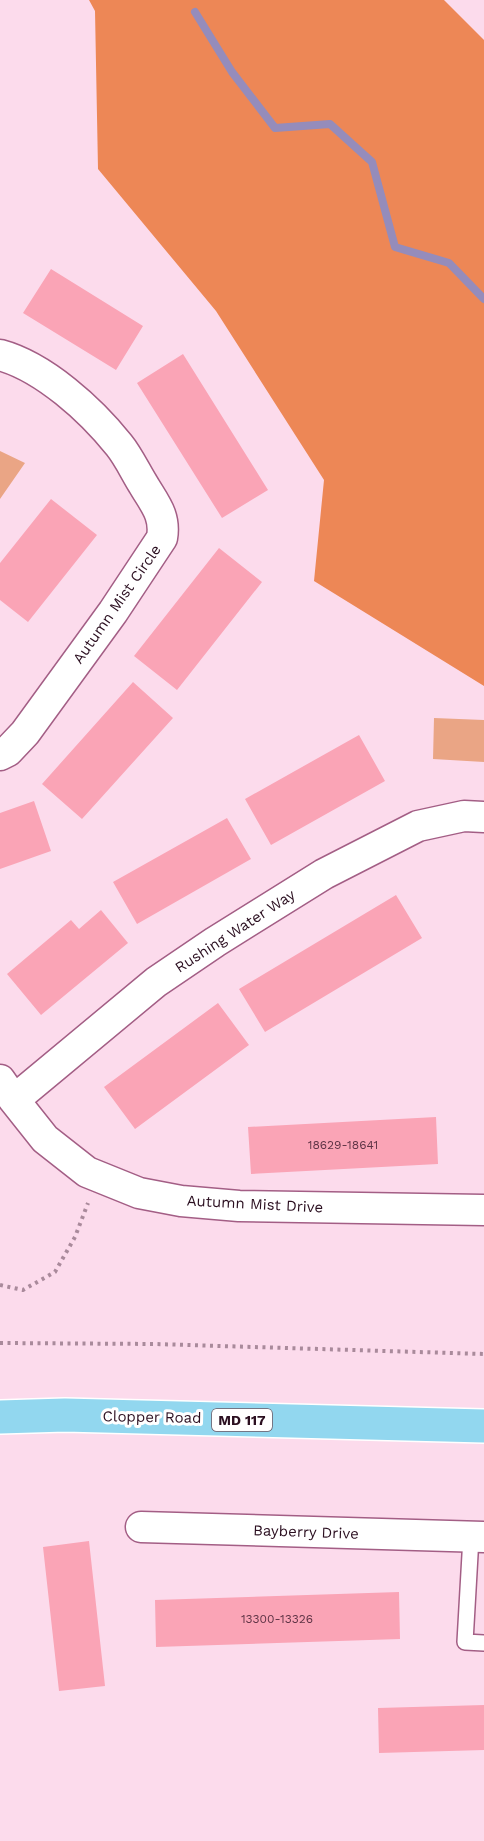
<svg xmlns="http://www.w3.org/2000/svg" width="484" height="1841" font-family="'Work Sans',sans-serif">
	<rect width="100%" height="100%" fill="#fcdbec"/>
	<path fill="#eaa585" d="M 0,451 L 25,463 L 0,499 Z
		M 434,718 L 484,720 L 484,762 L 433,759 Z"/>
	<path fill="#ed8756" d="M 89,0 L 444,0 L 484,40 L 484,686 L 314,581 L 324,480 L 216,311 L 98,169 L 95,11 Z"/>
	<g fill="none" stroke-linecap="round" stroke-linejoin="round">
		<path stroke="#958cbb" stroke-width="8" d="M 195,12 L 232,72 L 275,128 L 330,124 L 372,162 L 395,247 L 449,263 L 484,299"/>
	</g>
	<path fill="#faa4b6" d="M 51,269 L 143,326 L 116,370 L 23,313 Z
		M 183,354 L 268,490 L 222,518 L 137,383 Z
		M 51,499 L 97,535 L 28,622 L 0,600 L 0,563 Z
		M 219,548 L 262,582 L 177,690 L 134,656 Z
		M 133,682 L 173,718 L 82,819 L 42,784 Z
		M 359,735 L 385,781 L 271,845 L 245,799 Z
		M 34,801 L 51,851 L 0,869 L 0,813 Z
		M 227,818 L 251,859 L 137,924 L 113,882 Z
		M 396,895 L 422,938 L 265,1032 L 239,989 Z
		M 101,910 L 128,943 L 41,1015 L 7,974 L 71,920 L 79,929 Z
		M 218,1003 L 249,1045 L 135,1129 L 104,1087 Z
		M 436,1117 L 438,1164 L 251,1174 L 248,1127 Z
		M 89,1541 L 105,1686 L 59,1691 L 43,1547 Z
		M 399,1592 L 400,1639 L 156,1647 L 155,1600 Z
		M 484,1705 L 484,1750 L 379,1753 L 378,1708 Z"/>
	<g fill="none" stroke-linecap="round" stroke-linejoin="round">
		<defs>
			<path id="lane" d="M 471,1537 L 465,1642 L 484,1643"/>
			<path id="street" d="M 0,355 C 44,367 91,410 119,445 C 128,456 135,471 143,484 C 154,503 166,515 162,538 L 113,612 L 25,733 L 8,751 L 0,755
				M 0,1080 L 14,1100 L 45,1139 L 87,1172 L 139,1193 L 181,1201 L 239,1206 L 484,1210
				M 14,1100 L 156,982 L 215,942 L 324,874 L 418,826 L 464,816 L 484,817
				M 141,1527 L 484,1537"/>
			<path id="primary" d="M 0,1417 L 65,1415 L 484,1426"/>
		</defs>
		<use href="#lane" stroke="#a35e85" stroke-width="18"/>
		<use href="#street" stroke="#a35e85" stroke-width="33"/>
		<use href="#primary" stroke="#fff" stroke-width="36"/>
		<path stroke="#a98a9b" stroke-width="4" stroke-dasharray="3 4.5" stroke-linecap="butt" d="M 0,1285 L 23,1290 L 55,1272 L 75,1237 L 88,1203
			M 0,1343 L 155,1344 L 484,1354"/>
		<use href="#lane" stroke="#fff" stroke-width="15"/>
		<use href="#street" stroke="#fff" stroke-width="30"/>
		<use href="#primary" stroke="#92d7ef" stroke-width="33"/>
	</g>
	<g text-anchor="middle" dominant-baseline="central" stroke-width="6" stroke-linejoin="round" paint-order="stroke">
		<g font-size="12" fill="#5f3446">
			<text x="343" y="1145">18629-18641</text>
			<text x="277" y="1619">13300-13326</text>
		</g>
		<rect fill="#fff" stroke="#6b5763" stroke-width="1.5" x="212" y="1409" width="60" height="22" rx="4.5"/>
		<g font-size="14" font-weight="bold" fill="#2b0f20">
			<text x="242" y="1420">MD 117</text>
		</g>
		<g font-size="15" fill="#2b0f20" stroke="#fff">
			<text transform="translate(117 604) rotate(-55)">Autumn Mist Circle</text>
			<text transform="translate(235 931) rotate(-33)">Rushing Water Way</text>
			<text transform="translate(255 1204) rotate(3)">Autumn Mist Drive</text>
			<text transform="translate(152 1417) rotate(1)">Clopper Road</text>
			<text transform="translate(306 1532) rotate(2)">Bayberry Drive</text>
		</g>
	</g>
</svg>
